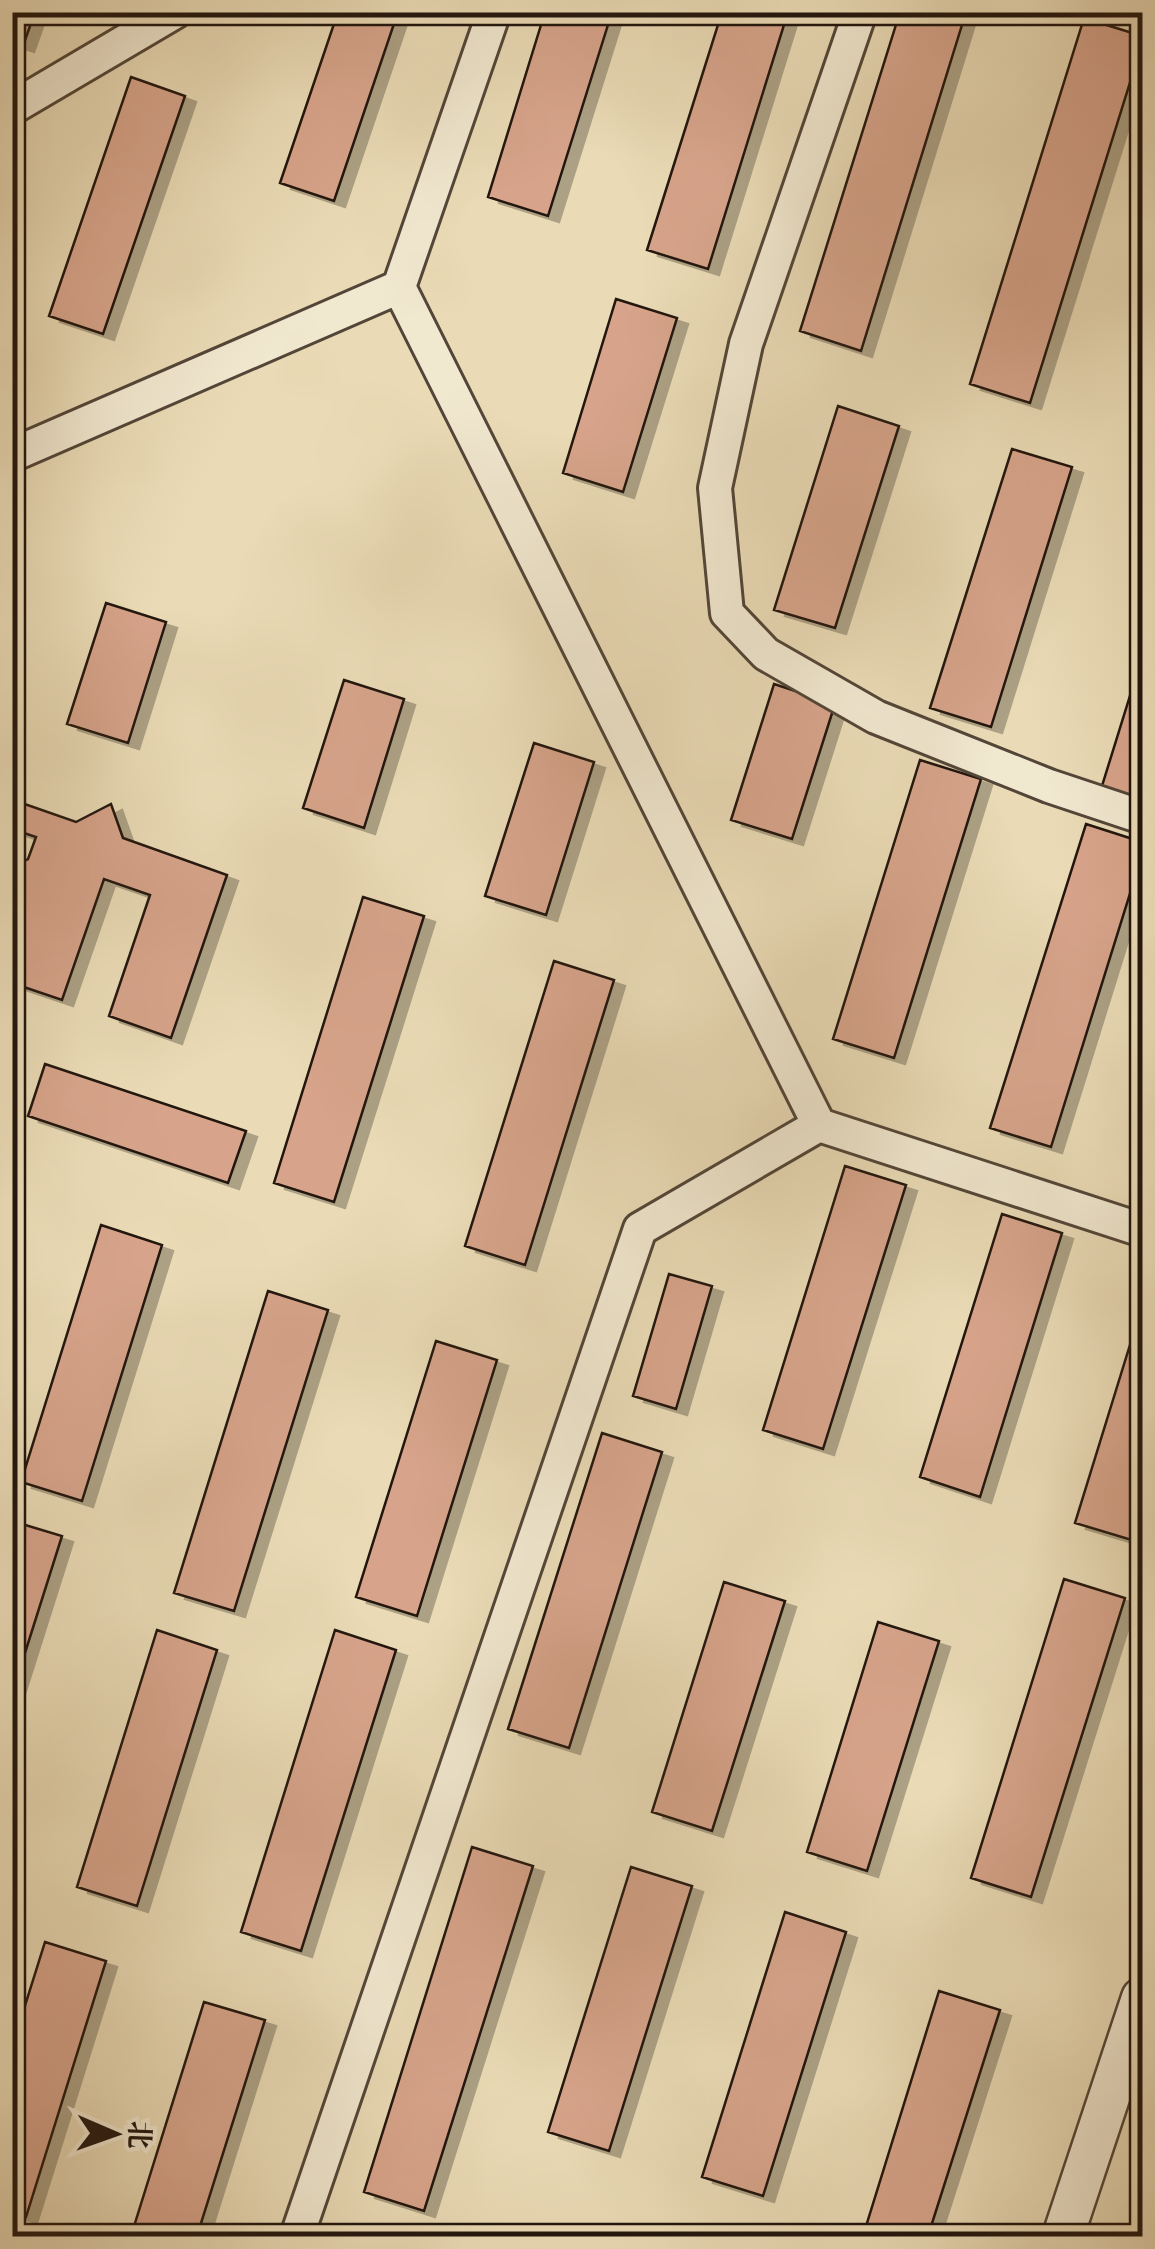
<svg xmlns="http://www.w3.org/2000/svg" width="1155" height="2249" font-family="'EB Garamond','Noto Serif SC',serif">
	<defs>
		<filter id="shadow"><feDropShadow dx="11" dy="6" stdDeviation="0" flood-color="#0004"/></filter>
	</defs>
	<rect width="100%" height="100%" fill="#eadbb6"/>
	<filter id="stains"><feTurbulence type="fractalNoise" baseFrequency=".002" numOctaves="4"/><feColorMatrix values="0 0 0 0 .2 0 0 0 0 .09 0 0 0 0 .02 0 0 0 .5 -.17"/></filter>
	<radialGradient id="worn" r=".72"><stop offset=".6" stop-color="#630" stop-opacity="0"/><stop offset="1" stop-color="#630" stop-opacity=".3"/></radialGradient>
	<path fill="#d7a48b" stroke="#21150e" stroke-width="2.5" filter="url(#shadow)" d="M 12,12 L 35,12 L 23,46 L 12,42 Z
		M 338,12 L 398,12 L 334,201 L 280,183 Z
		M 545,12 L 612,12 L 548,216 L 488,197 Z
		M 722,12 L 788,12 L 708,269 L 647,250 Z
		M 900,12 L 966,12 L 861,351 L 800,331 Z
		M 1084,18 L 1142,36 L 1142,44 L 1030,403 L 970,384 Z
		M 131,77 L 185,96 L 103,334 L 49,316 Z
		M 616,299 L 677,318 L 623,492 L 563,473 Z
		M 838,406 L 899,426 L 835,628 L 774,610 Z
		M 1012,449 L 1072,467 L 991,727 L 930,708 Z
		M 106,603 L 166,622 L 128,743 L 67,724 Z
		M 1142,657 L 1142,799 L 1102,786 Z
		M 344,680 L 404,699 L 364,828 L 303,808 Z
		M 774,684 L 835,704 L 792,839 L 731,820 Z
		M 534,743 L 594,762 L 546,915 L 485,896 Z
		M 920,760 L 981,779 L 894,1058 L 833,1039 Z
		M 16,801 L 76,822 L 111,804 L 123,838 L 227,875 L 171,1038 L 109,1016 L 150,895 L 104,879 L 62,1000 L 12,983 L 12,904 L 16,893 L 12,867 L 28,859 L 36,837 L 12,829 Z
		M 1086,824 L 1142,842 L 1142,855 L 1051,1147 L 990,1128 Z
		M 363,897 L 424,916 L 334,1202 L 274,1183 Z
		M 554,961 L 614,980 L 525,1265 L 465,1246 Z
		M 45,1064 L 246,1131 L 228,1183 L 28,1116 Z
		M 845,1166 L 906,1185 L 823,1449 L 763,1430 Z
		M 1002,1214 L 1062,1233 L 980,1497 L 920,1477 Z
		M 101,1225 L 162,1245 L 82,1501 L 21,1482 Z
		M 669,1274 L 712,1286 L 676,1409 L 633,1396 Z
		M 268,1291 L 328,1310 L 234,1611 L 174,1593 Z
		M 1142,1306 L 1142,1518 L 1135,1541 L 1075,1523 Z
		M 436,1341 L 497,1360 L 417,1616 L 356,1597 Z
		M 602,1433 L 662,1452 L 569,1748 L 508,1729 Z
		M 12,1521 L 62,1536 L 12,1694 Z
		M 1064,1579 L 1125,1598 L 1031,1897 L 971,1878 Z
		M 724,1582 L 785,1601 L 712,1831 L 652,1812 Z
		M 878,1622 L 939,1641 L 867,1871 L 807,1852 Z
		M 157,1630 L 217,1650 L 137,1906 L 77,1887 Z
		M 335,1630 L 396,1650 L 301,1951 L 241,1932 Z
		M 472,1847 L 533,1866 L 424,2211 L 364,2192 Z
		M 631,1867 L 692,1886 L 609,2151 L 548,2132 Z
		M 785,1912 L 846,1932 L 763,2196 L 702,2177 Z
		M 45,1942 L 106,1961 L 26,2217 L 12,2213 L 12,2047 Z
		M 939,1991 L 1000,2010 L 928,2236 L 863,2236 Z
		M 204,2002 L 265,2020 L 197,2236 L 131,2236 Z"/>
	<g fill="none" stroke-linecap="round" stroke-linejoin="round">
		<defs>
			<path id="minor" d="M 860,12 L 746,344 L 715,488 L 727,613 L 766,654 L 876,717 L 1049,786 L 1142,817
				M 12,108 L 175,12
				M 399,287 L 494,12
				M 12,455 L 399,287 L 819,1125 L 1142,1230
				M 297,2236 L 640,1229 L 819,1125"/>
			<path id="tertiary" d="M 1063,2236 L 1142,1998"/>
		</defs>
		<use href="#minor" stroke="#534638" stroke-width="38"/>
		<use href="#tertiary" stroke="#534638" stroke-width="45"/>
		<use href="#minor" stroke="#f1e8d0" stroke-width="32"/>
		<use href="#tertiary" stroke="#f1e8d0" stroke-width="40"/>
	</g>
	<rect width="1155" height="2249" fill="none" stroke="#eadbb6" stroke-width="50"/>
	<rect x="15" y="15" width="1125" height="2219" fill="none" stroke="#21150e" stroke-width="5"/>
	<rect x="25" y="25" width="1105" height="2199" fill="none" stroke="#21150e" stroke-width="2.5"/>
	<g transform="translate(115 2134) rotate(92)" stroke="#f1e8d0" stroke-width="8" paint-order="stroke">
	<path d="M0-8L18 38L0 25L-18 38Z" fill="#21150e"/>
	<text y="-15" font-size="28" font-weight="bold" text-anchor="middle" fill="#21150e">北</text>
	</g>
	<rect width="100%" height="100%" filter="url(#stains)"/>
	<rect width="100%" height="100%" fill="url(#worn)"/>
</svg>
